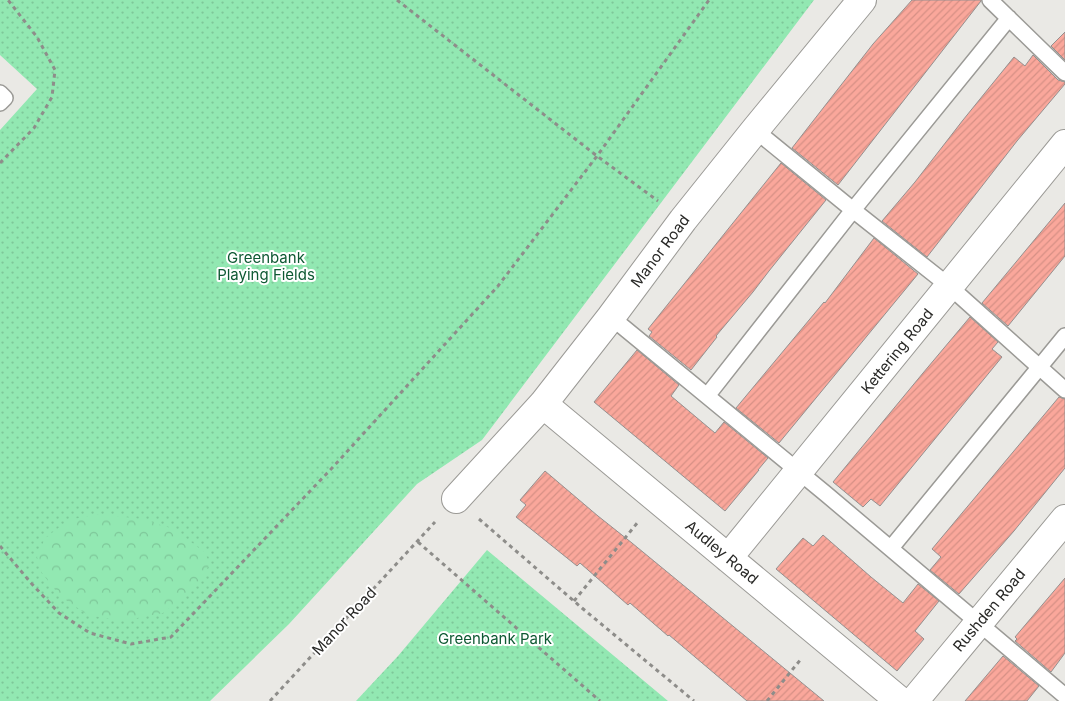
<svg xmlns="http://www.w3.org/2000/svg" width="1065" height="701" font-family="Inter,sans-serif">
	<defs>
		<pattern id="grass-dots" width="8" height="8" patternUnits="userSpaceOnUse" patternTransform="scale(1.25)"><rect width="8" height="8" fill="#92e8b2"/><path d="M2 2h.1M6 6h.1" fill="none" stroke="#7ec799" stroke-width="1.8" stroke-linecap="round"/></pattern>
		<pattern id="forest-crowns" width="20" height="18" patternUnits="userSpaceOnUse" patternTransform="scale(1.25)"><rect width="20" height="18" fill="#92e8b2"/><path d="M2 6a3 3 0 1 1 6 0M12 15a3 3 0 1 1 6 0" fill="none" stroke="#7ec799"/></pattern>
		<pattern id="building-hatch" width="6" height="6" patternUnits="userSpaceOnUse" patternTransform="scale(1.25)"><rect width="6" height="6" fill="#faa79b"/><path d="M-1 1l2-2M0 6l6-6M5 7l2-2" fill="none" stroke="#d69085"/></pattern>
	</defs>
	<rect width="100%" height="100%" fill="#eae9e5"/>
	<path fill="url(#grass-dots)" d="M 0,0 L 814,0 L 482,440 L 417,484 L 289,624 L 210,701 L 0,701 L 0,130 L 37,89 L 0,55 Z
		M 487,550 L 668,701 L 356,701 L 398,656 Z"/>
	<path fill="url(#forest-crowns)" d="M 99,514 L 141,519 L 174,529 L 204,552 L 210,563 L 199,584 L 163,613 L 122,621 L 88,615 L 60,596 L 42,573 L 37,557 L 45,538 L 69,520 Z"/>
	<path fill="url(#building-hatch)" stroke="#95908f" d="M 912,0 L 981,0 L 981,1 L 838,185 L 792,148 L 873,44 Z
		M 1065,32 L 1065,60 L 1051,46 Z
		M 1033,55 L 1058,80 L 1065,82 L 1065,84 L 1017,141 L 927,257 L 882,221 L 915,182 L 963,120 L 1014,57 L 1025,66 Z
		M 781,163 L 826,200 L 769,271 L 753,292 L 716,336 L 717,337 L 691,370 L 649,336 L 652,332 L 648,329 Z
		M 1065,203 L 1065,256 L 1008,326 L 982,303 Z
		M 874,238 L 918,274 L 779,443 L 736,408 L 824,302 L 825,303 Z
		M 970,317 L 998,342 L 992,349 L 1002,357 L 880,506 L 871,499 L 863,507 L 833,482 L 923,373 Z
		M 637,350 L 679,385 L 671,396 L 715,433 L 724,422 L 768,458 L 758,470 L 759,470 L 725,511 L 594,402 Z
		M 1059,397 L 1065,399 L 1065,468 L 1014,531 L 959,594 L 930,570 L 941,557 L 932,549 Z
		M 545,471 L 598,516 L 632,543 L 824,701 L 747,701 L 669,635 L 668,636 L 630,603 L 628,605 L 580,563 L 577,566 L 516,517 L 526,505 L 520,500 Z
		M 823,535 L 871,577 L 903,603 L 918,584 L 939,601 L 915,631 L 924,639 L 897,671 L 776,569 L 803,538 L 813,546 Z
		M 1065,578 L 1065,653 L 1051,672 L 1015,641 L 1017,639 L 1015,637 Z
		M 1003,656 L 1039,686 L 1027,701 L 965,701 Z"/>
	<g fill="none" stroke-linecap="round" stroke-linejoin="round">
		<defs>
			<path id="service" d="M 990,0 L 1065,73
				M 0,93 L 5,98 L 0,103
				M 755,130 L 853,210 L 949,286 L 1065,390
				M 611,317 L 826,494 L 1065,696
				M 707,396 L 853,210 L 1009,18
				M 891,548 L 1065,336"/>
			<path id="minor" d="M 543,404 L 900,701
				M 456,499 L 543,404 L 611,317 L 683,220 L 755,130 L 862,0
				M 728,558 L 1065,144
				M 914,701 L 1065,519"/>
		</defs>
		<use href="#service" stroke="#9b9a96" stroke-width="18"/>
		<use href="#minor" stroke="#9b9a96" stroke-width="30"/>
		<path stroke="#8e8d8a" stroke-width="3" stroke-dasharray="4 4" stroke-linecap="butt" d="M 397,0 L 597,156 L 658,201
			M 0,163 L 34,128 L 52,97 L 55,70 L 37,37 L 8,0
			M 479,519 L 582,608 L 694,701
			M 418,542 L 600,701
			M 0,546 L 31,583 L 59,613 L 90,633 L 131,644 L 171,637 L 333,467 L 498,286 L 597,156 L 709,0
			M 574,601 L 638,522
			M 270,701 L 435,522
			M 767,701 L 801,659"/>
		<use href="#service" stroke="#fff" stroke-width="15"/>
		<use href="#minor" stroke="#fff" stroke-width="28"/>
	</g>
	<g text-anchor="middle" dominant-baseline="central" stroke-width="4" stroke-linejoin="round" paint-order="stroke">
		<g font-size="15" fill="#282826" stroke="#fff">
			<text transform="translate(660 251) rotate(-53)">Manor Road</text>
			<text transform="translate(897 351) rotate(-51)">Kettering Road</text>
			<text transform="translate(722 552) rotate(40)">Audley Road</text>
			<text transform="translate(989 610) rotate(-50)">Rushden Road</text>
			<text transform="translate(344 621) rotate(-47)">Manor Road</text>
		</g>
		<g font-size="15" fill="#0e5933" stroke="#fff">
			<text x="266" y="257">Greenbank<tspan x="266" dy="17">Playing Fields</tspan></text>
			<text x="495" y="638">Greenbank Park</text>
		</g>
	</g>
</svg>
